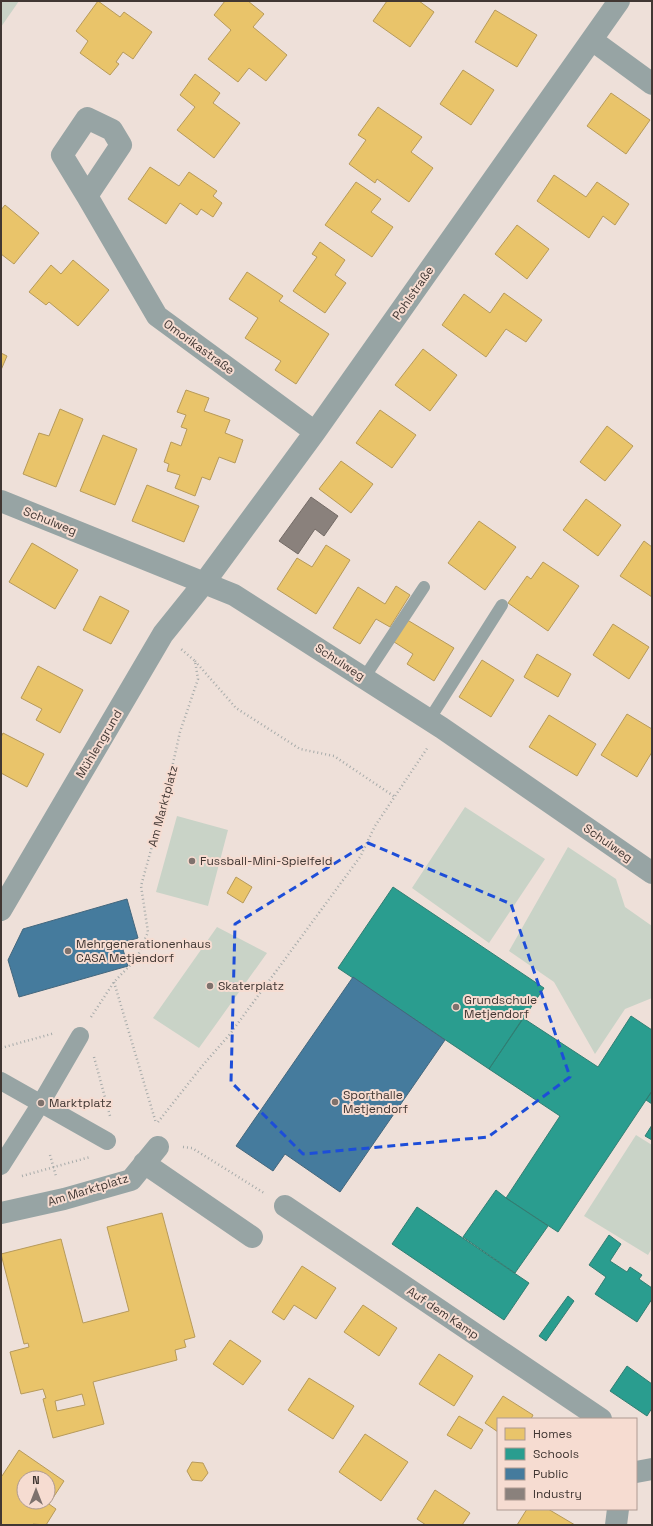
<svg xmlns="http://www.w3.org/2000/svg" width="653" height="1526" font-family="'Space Grotesk',sans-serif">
	<rect width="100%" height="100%" fill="#eee0d9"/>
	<path fill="#c9d3c7" d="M 1,1 L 19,1 L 1,27 Z
		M 465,807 L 545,859 L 489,943 L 412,888 Z
		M 177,816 L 228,830 L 208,906 L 156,892 Z
		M 568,847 L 616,879 L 625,907 L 652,926 L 652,998 L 625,1009 L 595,1054 L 554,982 L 509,951 Z
		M 217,927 L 267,953 L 199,1048 L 153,1018 Z
		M 636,1135 L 652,1145 L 652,1248 L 648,1255 L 584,1216 Z"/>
	<path fill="#e9c46a" stroke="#b79a5a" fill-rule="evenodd" d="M 98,1 L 120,17 L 124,12 L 152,32 L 133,59 L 123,52 L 116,62 L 119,64 L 110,75 L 80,53 L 88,41 L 76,31 Z
		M 225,1 L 248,1 L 264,14 L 253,27 L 287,55 L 266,81 L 249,68 L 238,82 L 208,59 L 231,30 L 214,15 Z
		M 387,1 L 419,1 L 434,12 L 410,47 L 373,21 Z
		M 495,10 L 537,35 L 517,67 L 475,42 Z
		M 463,70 L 494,90 L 471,125 L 440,104 Z
		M 195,74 L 220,93 L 213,103 L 240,123 L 214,158 L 177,130 L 195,107 L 180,95 Z
		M 611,93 L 650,120 L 626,154 L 587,126 Z
		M 378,107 L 422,137 L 411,152 L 433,168 L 409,202 L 377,179 L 375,183 L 349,164 L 366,140 L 358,135 Z
		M 150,167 L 179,186 L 189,172 L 217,191 L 213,196 L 222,203 L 213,217 L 201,209 L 197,215 L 180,203 L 166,224 L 128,199 Z
		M 554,175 L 586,197 L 597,182 L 629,204 L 615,225 L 603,216 L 589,238 L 537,201 Z
		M 356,182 L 381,199 L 371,212 L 393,227 L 372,257 L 325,225 Z
		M 5,205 L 39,233 L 14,264 L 1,254 L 1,210 Z
		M 517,225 L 549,249 L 527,279 L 495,254 Z
		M 320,242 L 345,260 L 335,275 L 346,283 L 325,313 L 293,291 L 317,257 L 312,254 Z
		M 73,260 L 109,290 L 78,326 L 49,302 L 46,305 L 29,292 L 51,265 L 61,274 Z
		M 247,272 L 283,296 L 279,301 L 329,334 L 296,384 L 275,370 L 281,361 L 245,338 L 258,318 L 229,299 Z
		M 504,293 L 542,320 L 526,342 L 506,329 L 486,357 L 442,325 L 464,294 L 490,313 Z
		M 423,349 L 457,375 L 430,411 L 395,385 Z
		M 1,353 L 7,356 L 1,370 Z
		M 186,390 L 209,398 L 204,411 L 230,420 L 225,433 L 243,440 L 235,463 L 219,457 L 210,480 L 202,477 L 195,496 L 175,488 L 180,475 L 167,471 L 169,464 L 164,462 L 171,442 L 181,446 L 187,429 L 181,427 L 186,415 L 177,412 Z
		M 60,409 L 83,419 L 56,487 L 23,474 L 39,433 L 49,436 Z
		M 380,410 L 416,435 L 392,468 L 356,443 Z
		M 607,426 L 633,446 L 605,481 L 580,462 Z
		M 103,435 L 137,449 L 115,505 L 80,491 Z
		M 341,461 L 373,484 L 351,513 L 319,489 Z
		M 147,485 L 199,506 L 184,542 L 132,521 Z
		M 586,499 L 621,525 L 598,556 L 563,530 Z
		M 479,521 L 516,547 L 485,590 L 448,563 Z
		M 644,541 L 652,547 L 652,597 L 620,576 Z
		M 32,543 L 78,570 L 55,609 L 9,582 Z
		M 326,545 L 350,560 L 316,614 L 277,589 L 297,558 L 312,567 Z
		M 543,562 L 579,586 L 548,631 L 508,603 L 527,576 L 531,579 Z
		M 396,586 L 410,595 L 390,627 L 376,619 L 360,644 L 333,628 L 358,587 L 385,604 Z
		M 100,596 L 129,611 L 111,644 L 83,630 Z
		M 404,618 L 454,648 L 434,681 L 407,664 L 413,654 L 391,640 Z
		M 613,624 L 649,647 L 629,679 L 593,655 Z
		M 537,654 L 571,674 L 558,697 L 524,677 Z
		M 482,660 L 514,680 L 491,717 L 459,697 Z
		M 38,666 L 83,690 L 60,733 L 36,720 L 42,709 L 21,698 Z
		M 627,714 L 652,729 L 652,752 L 637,777 L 601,755 Z
		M 549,715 L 596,744 L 577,776 L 529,747 Z
		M 3,733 L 44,754 L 27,787 L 1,773 L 1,737 Z
		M 236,877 L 252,887 L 243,903 L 227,893 Z
		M 162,1213 L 195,1337 L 184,1340 L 186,1347 L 175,1350 L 177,1360 L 93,1382 L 104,1424 L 53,1438 L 43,1399 L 46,1398 L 43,1389 L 21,1394 L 10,1352 L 29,1347 L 28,1343 L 24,1344 L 1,1254 L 61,1239 L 83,1323 L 129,1311 L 107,1227 ZM 82,1394 L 85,1405 L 57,1411 L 55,1401 Z
		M 302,1266 L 336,1288 L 316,1319 L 294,1305 L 284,1320 L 272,1312 Z
		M 363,1305 L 397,1328 L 379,1356 L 344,1332 Z
		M 230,1340 L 261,1361 L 243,1385 L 213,1364 Z
		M 439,1354 L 473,1376 L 454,1406 L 419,1384 Z
		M 309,1378 L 354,1406 L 333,1439 L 288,1410 Z
		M 503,1396 L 533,1415 L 531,1419 L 498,1419 L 498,1432 L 485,1423 Z
		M 459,1416 L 483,1430 L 471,1449 L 447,1435 Z
		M 365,1434 L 408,1462 L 381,1501 L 339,1472 Z
		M 19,1450 L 64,1481 L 49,1504 L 56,1509 L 46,1525 L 33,1524 L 32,1525 L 1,1525 L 1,1475 L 2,1476 ZM 24,1478 L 48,1478 L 48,1502 L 24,1502 Z
		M 192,1462 L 203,1463 L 208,1473 L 202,1481 L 192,1480 L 187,1471 Z
		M 435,1490 L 470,1513 L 462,1525 L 426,1525 L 417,1519 Z
		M 527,1509 L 548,1509 L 575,1525 L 517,1525 Z"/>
	<path fill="#2a9d8f" stroke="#317e73" d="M 393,887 L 544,988 L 489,1069 L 338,968 Z
		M 631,1016 L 652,1030 L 652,1091 L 558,1232 L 506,1198 L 560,1116 L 489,1069 L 523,1018 L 598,1067 Z
		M 652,1091 L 652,1104 L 646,1100 Z
		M 652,1125 L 652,1140 L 645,1136 Z
		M 496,1190 L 506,1198 L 548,1226 L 515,1273 L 463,1237 Z
		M 417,1207 L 529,1283 L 504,1320 L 392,1244 Z
		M 609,1235 L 621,1244 L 610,1261 L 627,1272 L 630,1267 L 642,1275 L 639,1279 L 652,1288 L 652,1299 L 637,1322 L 595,1294 L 606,1277 L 589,1265 Z
		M 568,1296 L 574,1301 L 546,1341 L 539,1336 Z
		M 627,1366 L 652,1384 L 652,1408 L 647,1416 L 610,1391 Z"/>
	<path fill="#457b9d" stroke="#44677d" d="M 127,899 L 138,938 L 121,943 L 128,966 L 19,997 L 8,960 L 23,929 Z
		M 353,977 L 445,1040 L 340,1192 L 285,1154 L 273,1171 L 236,1146 Z"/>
	<path fill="#8a817c" stroke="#746b66" d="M 311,497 L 338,516 L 324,536 L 315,529 L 298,554 L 279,541 Z"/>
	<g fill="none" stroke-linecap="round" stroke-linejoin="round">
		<path stroke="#a7abaa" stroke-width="2.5" stroke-dasharray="1 3" stroke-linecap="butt" d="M 195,661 L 236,708 L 300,749 L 334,756 L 395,797
			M 114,982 L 156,1123
			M 91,1017 L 114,982 L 137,958 L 148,932 L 141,886 L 165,799 L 180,732 L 198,679 L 195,661 L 181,649
			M 1,1048 L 55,1033
			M 94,1057 L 110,1116
			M 158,1122 L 203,1065 L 230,1034 L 360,857 L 375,826 L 428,747
			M 183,1147 L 192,1148 L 264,1193
			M 50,1155 L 56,1176
			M 22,1176 L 90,1157"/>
		<path stroke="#97a4a4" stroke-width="12" d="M 364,678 L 424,587
			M 429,720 L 502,605"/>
		<path stroke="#97a4a4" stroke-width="18" d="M 1,1081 L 107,1141
			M 1,1166 L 41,1103 L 80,1036"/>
		<path stroke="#97a4a4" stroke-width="22" d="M 592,40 L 652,84
			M 87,196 L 62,155 L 87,118 L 112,130 L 121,145 L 87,196 L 157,316 L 315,432
			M 1,501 L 234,595 L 442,728 L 652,873
			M 1,910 L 163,634 L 204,583 L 315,432 L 619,1
			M 144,1163 L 252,1237
			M 285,1206 L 601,1419
			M 1,1213 L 64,1199 L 131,1180 L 158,1147
			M 636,1472 L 652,1469
			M 616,1525 L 618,1509"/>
	</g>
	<path fill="none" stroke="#1d4ed8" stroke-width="3" stroke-dasharray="8 5" stroke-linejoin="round" d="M 368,843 L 511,904 L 570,1077 L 488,1137 L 303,1154 L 231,1082 L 235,924 Z"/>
	<g fill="#7e726d" stroke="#f6dcd1" stroke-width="1.5">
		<circle cx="192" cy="861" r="4"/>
		<circle cx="68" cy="951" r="4"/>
		<circle cx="210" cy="986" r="4"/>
		<circle cx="456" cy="1007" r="4"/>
		<circle cx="335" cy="1102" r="4"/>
		<circle cx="41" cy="1103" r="4"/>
	</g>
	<g text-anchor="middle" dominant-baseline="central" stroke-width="4" stroke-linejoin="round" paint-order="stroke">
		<g font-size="12" fill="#413733" stroke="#f6dcd1">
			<text transform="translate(413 293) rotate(-55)">Pohlstraße</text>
			<text transform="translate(199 347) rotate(36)">Omorikastraße</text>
			<text transform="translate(50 521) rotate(22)">Schulweg</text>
			<text transform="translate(340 662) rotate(33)">Schulweg</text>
			<text transform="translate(99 744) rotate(-59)">Mühlengrund</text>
			<text transform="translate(163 806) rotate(-75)">Am Marktplatz</text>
			<text transform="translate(608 843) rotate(35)">Schulweg</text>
			<text transform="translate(88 1190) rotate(-17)">Am Marktplatz</text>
			<text transform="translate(443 1313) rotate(34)">Auf dem Kamp</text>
		</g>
		<g font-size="12" fill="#413733" stroke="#f6dcd1" text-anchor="start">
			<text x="200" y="861">Fussball-Mini-Spielfeld</text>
			<text x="76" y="944">Mehrgenerationenhaus<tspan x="76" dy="14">CASA Metjendorf</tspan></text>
			<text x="218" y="986">Skaterplatz</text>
			<text x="464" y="1000">Grundschule<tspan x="464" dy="14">Metjendorf</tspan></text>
			<text x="343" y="1095">Sporthalle<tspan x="343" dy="14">Metjendorf</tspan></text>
			<text x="49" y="1103">Marktplatz</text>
		</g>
	</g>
	<rect width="653" height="1526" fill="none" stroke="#413733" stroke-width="4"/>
	<rect x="497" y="1418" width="140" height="92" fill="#f6dcd1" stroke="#ae9a92"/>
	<rect x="505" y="1428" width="20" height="12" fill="#e9c46a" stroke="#ae9a92"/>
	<text x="533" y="1438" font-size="12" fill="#413733">Homes</text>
	<rect x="505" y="1448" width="20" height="12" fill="#2a9d8f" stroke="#ae9a92"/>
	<text x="533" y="1458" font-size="12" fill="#413733">Schools</text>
	<rect x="505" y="1468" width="20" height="12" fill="#457b9d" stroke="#ae9a92"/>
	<text x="533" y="1478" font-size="12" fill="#413733">Public</text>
	<rect x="505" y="1488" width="20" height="12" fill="#8a817c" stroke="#ae9a92"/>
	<text x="533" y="1498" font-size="12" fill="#413733">Industry</text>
	<g transform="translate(36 1490)"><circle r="19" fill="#f6dcd1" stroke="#ae9a92"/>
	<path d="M0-3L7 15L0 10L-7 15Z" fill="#7e726d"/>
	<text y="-6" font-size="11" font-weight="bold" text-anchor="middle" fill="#413733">N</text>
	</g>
</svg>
